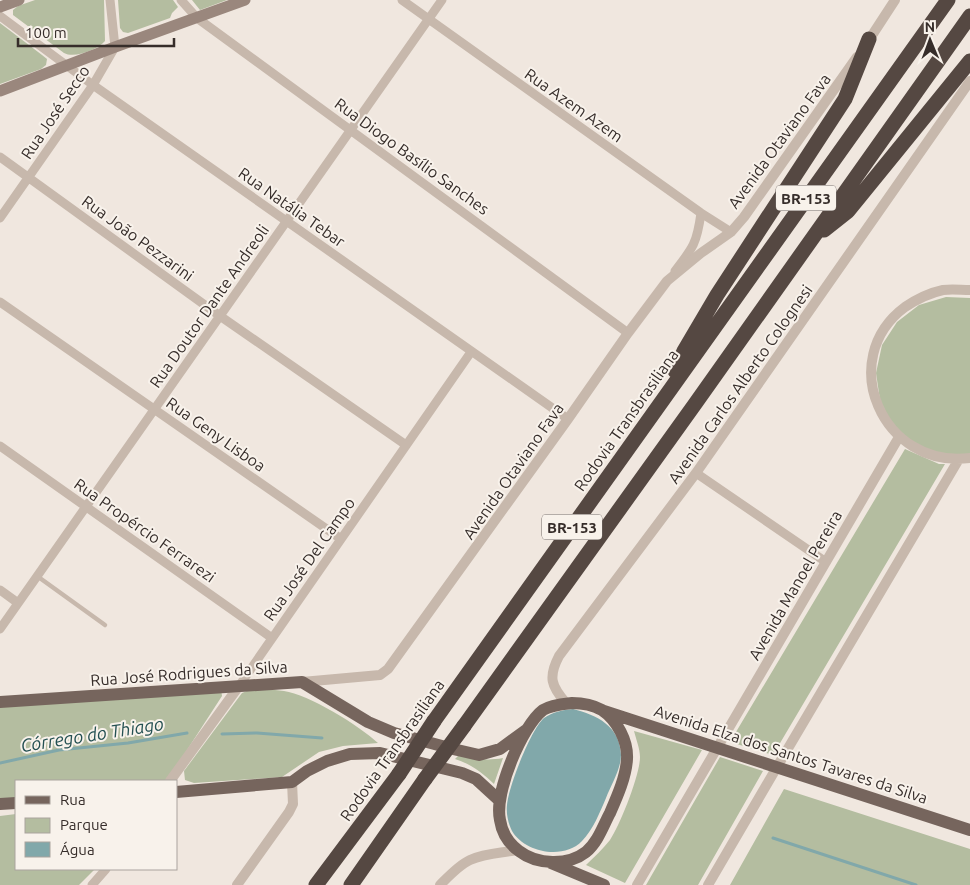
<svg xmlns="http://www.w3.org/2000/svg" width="970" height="885" font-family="Ubuntu,sans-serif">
	<rect width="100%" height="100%" fill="#f0e7df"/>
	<path fill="#b4bda0" d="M 35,0 L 104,0 L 105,41 C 98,49 75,59 64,53 L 13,15 L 13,10 L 18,6 Z
		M 118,0 L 173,0 L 178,7 L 172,13 L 170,18 L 128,33 L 123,32 L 120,28 Z
		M 192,0 L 227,0 L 200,10 Z
		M 0,23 L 42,55 L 47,59 L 46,65 L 41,69 L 0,84 Z
		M 946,297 L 970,298 L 970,454 L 939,454 L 913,444 L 892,425 L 880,400 L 876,373 L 882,345 L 897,322 L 919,305 Z
		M 905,449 L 939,464 L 945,464 L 773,755 L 730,742 Z
		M 221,689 L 222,696 L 167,781 L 16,781 L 16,798 L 0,800 L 0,707 Z
		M 249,690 C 260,690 272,689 284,691 C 308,694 360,726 378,743 L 343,746 L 319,752 L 282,777 L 194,783 L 185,780 L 184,771 L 242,693 Z
		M 634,731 L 702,750 L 625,883 L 586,865 C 594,857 603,849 610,840 C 620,825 640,775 640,757 C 640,749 636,739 634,731 Z
		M 459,755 C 475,759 487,761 503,758 L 494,784 C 483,773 469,763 455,759 Z
		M 720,757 L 763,771 L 698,885 L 646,885 Z
		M 784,789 L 970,849 L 970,885 L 730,885 Z
		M 16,814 L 16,869 L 95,869 L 79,885 L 0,885 L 0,816 Z"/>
	<path fill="#81a8aa" d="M 573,709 C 597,715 620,726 621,755 C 621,769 611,785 606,798 C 600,812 593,830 582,841 C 564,860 525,853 512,831 C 508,823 506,813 507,805 C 508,788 531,729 544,718 C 553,712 562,710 573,709 Z"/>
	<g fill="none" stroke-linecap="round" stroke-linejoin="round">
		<path stroke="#81a8aa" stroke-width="3" d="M 222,734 L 257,733 L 322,738
			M 0,763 L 59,750 L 128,743 L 187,733
			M 773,838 L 916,885"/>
		<path stroke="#c7b8ac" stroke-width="4.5" d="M 37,576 L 105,625"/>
		<path stroke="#c7b8ac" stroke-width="9" d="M 181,0 L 197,18 L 628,333
			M 402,0 L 701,213 L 731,232
			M 0,16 L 93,85 L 568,419
			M 0,157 L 220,316 L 406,445
			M 0,218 L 93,85 L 115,47 L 110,0
			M 675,271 C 693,248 697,243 701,213
			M 0,302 L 341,539
			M 0,446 L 272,638
			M 696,473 L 826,562
			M 0,590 L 18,603
			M 0,629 L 442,0
			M 239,686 L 471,352
			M 92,885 L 106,869"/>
		<path stroke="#c7b8ac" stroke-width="10" d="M 867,43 L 895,0
			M 970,290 C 961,290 952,289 943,290 C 929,293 917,299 905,307 C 835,359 882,469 970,458
			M 302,682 L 380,675 L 388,669 L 568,419 L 628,333 L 667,281 L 701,253 L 731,232 L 744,217 L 857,57
			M 566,703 C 551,686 548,677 559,656 L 696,473 L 970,81
			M 170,781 L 239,686
			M 237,885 L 289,812 L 293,804 L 292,782
			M 440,885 C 449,876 459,865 470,860 C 485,853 502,853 517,850
			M 637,885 L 899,437
			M 708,885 L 777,767 L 959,459"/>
		<path stroke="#9a877d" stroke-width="11" d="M 0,7 L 19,0
			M 0,91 L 115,47 L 245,0"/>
		<path stroke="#76655d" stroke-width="12" d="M 0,702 L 302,682 L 368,722 L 394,733 L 453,749 L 479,755 L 500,749 L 526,730
			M 572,703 C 582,703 593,705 602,710 C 617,720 628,741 627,759 C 626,777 617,797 610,813 C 603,826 598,842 586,852 C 568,866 537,865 519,851 C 508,843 502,833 500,820 C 494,793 522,726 543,710 C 551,705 563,704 572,703 Z
			M 604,711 L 970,830
			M 176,792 L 292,782 L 307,771 L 327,761 L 350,754 L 380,753 L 462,773 L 476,779 L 500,801
			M 0,804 L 16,803
			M 551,863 L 604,885"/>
		<path stroke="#554842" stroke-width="15" d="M 824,230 L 848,211 L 970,61
			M 675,371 L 684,351 L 717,295 L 845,99 L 869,39
			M 434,721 L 948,0
			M 464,726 L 695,404 L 970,16
			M 316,885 L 399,774
			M 351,885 L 425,779"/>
		<path stroke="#554842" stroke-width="15" d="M 399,774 L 434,721
			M 425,779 L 464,726"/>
	</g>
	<g text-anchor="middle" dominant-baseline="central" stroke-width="4" stroke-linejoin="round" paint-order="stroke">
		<g fill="#f8f2eb" stroke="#706864" stroke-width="1">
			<rect x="776" y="185.5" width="60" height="25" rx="4"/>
			<rect x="542" y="514.5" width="60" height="25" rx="4"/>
		</g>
		<g font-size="15" font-weight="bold" fill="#362d2a">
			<text x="806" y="198">BR-153</text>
			<text x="572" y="527">BR-153</text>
		</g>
		<g font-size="16" fill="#362d2a" stroke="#f8f2eb">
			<text transform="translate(574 105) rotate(35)">Rua Azem Azem</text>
			<text transform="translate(55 112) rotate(-56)">Rua José Secco</text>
			<text transform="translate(779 141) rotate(-54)">Avenida Otaviano Fava</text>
			<text transform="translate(412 156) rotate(36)">Rua Diogo Basílio Sanches</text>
			<text transform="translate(292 207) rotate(35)">Rua Natália Tebar</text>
			<text transform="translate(138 238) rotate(36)">Rua João Pezzarini</text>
			<text transform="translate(209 306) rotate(-55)">Rua Doutor Dante Andreoli</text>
			<text transform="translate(740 384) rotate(-55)">Avenida Carlos Alberto Colognesi</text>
			<text transform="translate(626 420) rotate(-55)">Rodovia Transbrasiliana</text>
			<text transform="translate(216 434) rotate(35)">Rua Geny Lisboa</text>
			<text transform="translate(513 471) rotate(-55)">Avenida Otaviano Fava</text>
			<text transform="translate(145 530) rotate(35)">Rua Propércio Ferrarezi</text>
			<text transform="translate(309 559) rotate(-55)">Rua José Del Campo</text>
			<text transform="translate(795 585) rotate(-60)">Avenida Manoel Pereira</text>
			<text transform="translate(189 673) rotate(-4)">Rua José Rodrigues da Silva</text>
			<text transform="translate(392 750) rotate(-55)">Rodovia Transbrasiliana</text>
			<text transform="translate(791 754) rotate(18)">Avenida Elza dos Santos Tavares da Silva</text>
		</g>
		<g font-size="18" font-style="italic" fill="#245052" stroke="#f8f2eb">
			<text transform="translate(92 734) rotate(-9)">Córrego do Thiago</text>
		</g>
	</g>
	<rect x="15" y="780" width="162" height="90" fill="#f8f2eb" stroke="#aaa39e"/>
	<rect x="25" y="796" width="25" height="8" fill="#76655d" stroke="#aaa39e"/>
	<text x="60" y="805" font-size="15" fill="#362d2a">Rua</text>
	<rect x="25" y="818" width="25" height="15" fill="#b4bda0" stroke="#aaa39e"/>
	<text x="60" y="830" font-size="15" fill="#362d2a">Parque</text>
	<rect x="25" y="842" width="25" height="15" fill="#81a8aa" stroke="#aaa39e"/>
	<text x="60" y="855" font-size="15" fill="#362d2a">Água</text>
	<g transform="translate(930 40) rotate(359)" stroke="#f8f2eb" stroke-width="4" paint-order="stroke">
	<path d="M0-4L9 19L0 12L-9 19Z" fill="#362d2a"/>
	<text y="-8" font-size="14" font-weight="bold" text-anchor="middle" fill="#362d2a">N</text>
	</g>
	<path d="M18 38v8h156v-8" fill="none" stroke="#362d2a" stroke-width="2.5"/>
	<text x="25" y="38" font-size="15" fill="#362d2a" stroke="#f8f2eb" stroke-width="4" paint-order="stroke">100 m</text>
</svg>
